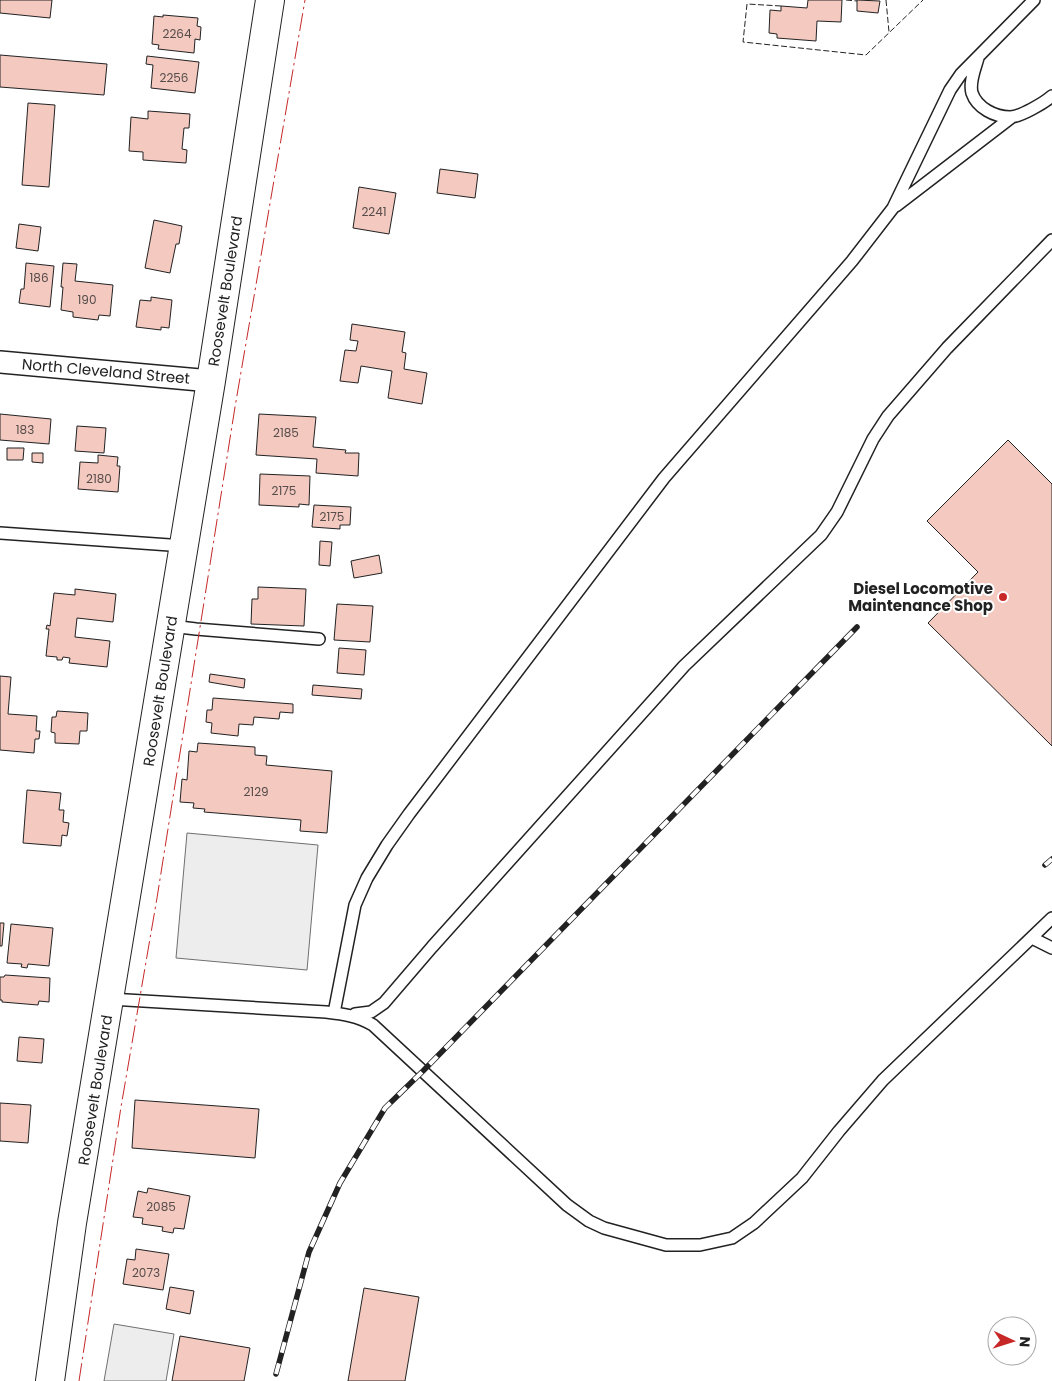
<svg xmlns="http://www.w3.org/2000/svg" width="1052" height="1381" font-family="Poppins,sans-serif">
	<rect width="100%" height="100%" fill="#fff"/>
	<path fill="#ededed" stroke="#6f6f6f" d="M 187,833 L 318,845 L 307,970 L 176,958 Z
		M 114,1324 L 174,1334 L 166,1381 L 104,1381 Z"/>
	<path fill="#f3c9c0" stroke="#222" d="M 0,0 L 52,0 L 50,18 L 0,13 Z
		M 808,0 L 842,0 L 841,22 L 817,21 L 816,41 L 777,38 L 777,34 L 769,33 L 770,10 L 781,11 L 781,6 L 807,8 Z
		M 857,0 L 880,1 L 878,13 L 857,11 Z
		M 163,15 L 198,18 L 197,26 L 201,27 L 200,40 L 195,39 L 194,53 L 158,49 L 159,45 L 152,44 L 154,16 L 163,17 Z
		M 0,55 L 107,64 L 104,95 L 0,87 Z
		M 147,56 L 199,62 L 195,93 L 151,88 L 153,65 L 146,64 Z
		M 28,103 L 55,105 L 49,187 L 22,185 Z
		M 148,111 L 190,114 L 189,128 L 184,128 L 182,149 L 187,150 L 186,163 L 143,160 L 143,152 L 129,151 L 131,117 L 148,119 Z
		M 440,169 L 478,174 L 475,198 L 437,193 Z
		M 359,187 L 396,193 L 389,234 L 353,228 Z
		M 154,220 L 182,226 L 179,244 L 176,244 L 170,273 L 145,268 Z
		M 19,224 L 41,227 L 38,251 L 16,248 Z
		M 26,263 L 54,266 L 50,307 L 19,303 L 21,289 L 24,289 Z
		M 63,263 L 77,264 L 75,281 L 113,285 L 110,316 L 99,315 L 98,320 L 73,317 L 73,312 L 61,310 L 63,287 L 61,287 Z
		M 151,297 L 172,300 L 169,328 L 161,327 L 161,330 L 136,327 L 140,300 L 151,301 Z
		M 352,324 L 405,332 L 402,352 L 406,353 L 404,369 L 427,373 L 422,404 L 388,398 L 392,371 L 361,366 L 358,383 L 340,381 L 345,350 L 356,351 L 358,341 L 350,340 Z
		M 0,414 L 51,419 L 49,444 L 0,440 Z
		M 259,414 L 316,417 L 313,447 L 346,450 L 345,453 L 359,453 L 358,476 L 316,473 L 317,459 L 256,455 Z
		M 77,426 L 106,428 L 104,453 L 75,451 Z
		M 1008,440 L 1052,484 L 1052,746 L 928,623 L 978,572 L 927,521 Z
		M 7,448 L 24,448 L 23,460 L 7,460 Z
		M 32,453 L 43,453 L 43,463 L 32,462 Z
		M 98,455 L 118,457 L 117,466 L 120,466 L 118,492 L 78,489 L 80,462 L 98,463 Z
		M 260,474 L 310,476 L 309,505 L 299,504 L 299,507 L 259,505 Z
		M 314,505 L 351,507 L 350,525 L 340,525 L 340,529 L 312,527 Z
		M 320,541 L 332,542 L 330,566 L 319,565 Z
		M 379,555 L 382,573 L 354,578 L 351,561 Z
		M 258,587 L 306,589 L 304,626 L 251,624 L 252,599 L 258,599 Z
		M 75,589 L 116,594 L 113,622 L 77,618 L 75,637 L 110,641 L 107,667 L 69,663 L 70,658 L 63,657 L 62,660 L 57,660 L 57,657 L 46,656 L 49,629 L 46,629 L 47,625 L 50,626 L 54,593 L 75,595 Z
		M 337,604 L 373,606 L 370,642 L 334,640 Z
		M 339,648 L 366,650 L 364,675 L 337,673 Z
		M 210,674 L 245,679 L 244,688 L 209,682 Z
		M 0,676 L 11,677 L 8,714 L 37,716 L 36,731 L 40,731 L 39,739 L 35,739 L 34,753 L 0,750 Z
		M 313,685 L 362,689 L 361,699 L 312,695 Z
		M 213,698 L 293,704 L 293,713 L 280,712 L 279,719 L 254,717 L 253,725 L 239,724 L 238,736 L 211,733 L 212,723 L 206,722 L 207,710 L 212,710 Z
		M 57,711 L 88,713 L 87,731 L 80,731 L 79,744 L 55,743 L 55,733 L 51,732 L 52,717 L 56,717 Z
		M 198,743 L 255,747 L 255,755 L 267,756 L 266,765 L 332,771 L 327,833 L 300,831 L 301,820 L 204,812 L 205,809 L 193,808 L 194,803 L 180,802 L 182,779 L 187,780 L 189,751 L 197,752 Z
		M 27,790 L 61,793 L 59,810 L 64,810 L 63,822 L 69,823 L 67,836 L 62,835 L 61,846 L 23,843 Z
		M 0,923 L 4,923 L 2,946 L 0,946 Z
		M 11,924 L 53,928 L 49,966 L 28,964 L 27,968 L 21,967 L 22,964 L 7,963 Z
		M 5,975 L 50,978 L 49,1002 L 39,1001 L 38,1005 L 2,1002 L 2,1000 L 0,1000 L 0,977 L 4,977 Z
		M 19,1037 L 44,1039 L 42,1063 L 17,1061 Z
		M 135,1100 L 259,1109 L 255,1158 L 132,1148 Z
		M 0,1103 L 31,1105 L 28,1143 L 0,1141 Z
		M 148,1188 L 190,1196 L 184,1229 L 174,1228 L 173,1233 L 162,1231 L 163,1227 L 142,1224 L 143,1218 L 133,1217 L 138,1191 L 147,1193 Z
		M 136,1249 L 169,1254 L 163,1290 L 123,1284 L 127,1259 L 135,1260 Z
		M 170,1287 L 194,1291 L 190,1314 L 166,1309 Z
		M 364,1288 L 419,1297 L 405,1381 L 348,1381 Z
		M 180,1336 L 250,1348 L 244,1381 L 172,1381 Z"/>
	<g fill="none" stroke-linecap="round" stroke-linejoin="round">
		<defs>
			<path id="lane" d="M 978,58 C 975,69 969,82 972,93 C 977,108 995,117 1010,117 C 1020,117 1044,103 1052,96
				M 896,206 L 1012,117
				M 0,533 L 184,546
				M 171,626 L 196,629 L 319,639
				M 1032,938 L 1052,948
				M 110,999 L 326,1012 C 343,1014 358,1016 373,1025 L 567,1205 L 589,1221 L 604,1228 L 666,1245 L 700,1245 L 732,1238 L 754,1223 L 802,1178 L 839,1131 L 883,1080 L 1052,918
				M 334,1013 L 355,905 L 367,878 L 387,845 L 409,814 L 664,478 L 852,261 L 893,208 L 950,90 L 961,74 L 1034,0
				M 355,1014 L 371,1012 L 384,1003 L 432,947 L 684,666 L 821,535 L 837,512 L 873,439 L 888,416 L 947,348 L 1052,240"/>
			<path id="street" d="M 0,362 L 211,381"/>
			<path id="secondary" d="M 50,1381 L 72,1223 L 211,381 L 270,0"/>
		</defs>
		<use href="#lane" stroke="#222" stroke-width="14"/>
		<use href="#street" stroke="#222" stroke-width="24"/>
		<use href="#secondary" stroke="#222" stroke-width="30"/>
		<use href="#lane" stroke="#fff" stroke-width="11"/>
		<use href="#street" stroke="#fff" stroke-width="21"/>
		<use href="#secondary" stroke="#fff" stroke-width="28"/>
		<defs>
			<path id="rail" d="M 1045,865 L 1052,859
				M 276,1374 L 309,1252 L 340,1183 L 385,1108 L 423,1071 L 857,627"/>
		</defs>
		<use href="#rail" stroke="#222" stroke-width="5.5"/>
		<use href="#rail" stroke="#fff" stroke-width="4" stroke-dasharray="11" stroke-linecap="butt"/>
		<path stroke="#222" stroke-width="1" stroke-dasharray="6 2.5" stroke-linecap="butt" d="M 846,0 L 857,1
			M 886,0 L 889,32
			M 781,6 L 747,4 L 743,42 L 866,55 L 923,0"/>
		<path stroke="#c62828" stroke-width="1" stroke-dasharray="18 4 2.5 4" stroke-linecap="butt" d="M 79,1381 L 121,1107 L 157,898 L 235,407 L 305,0"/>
	</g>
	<circle fill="#c62828" stroke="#fff" stroke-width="2" cx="1003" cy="597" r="5"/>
	<g text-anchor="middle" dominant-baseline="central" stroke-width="4" stroke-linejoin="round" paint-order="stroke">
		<g font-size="12" fill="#564c4a">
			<text x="177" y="33">2264</text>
			<text x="174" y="77">2256</text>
			<text x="374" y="211">2241</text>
			<text x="39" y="277">186</text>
			<text x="87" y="299">190</text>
			<text x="25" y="429">183</text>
			<text x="286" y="432">2185</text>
			<text x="99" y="478">2180</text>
			<text x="284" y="490">2175</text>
			<text x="332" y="516">2175</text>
			<text x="256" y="791">2129</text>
			<text x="161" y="1206">2085</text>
			<text x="146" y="1272">2073</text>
		</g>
		<g font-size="15" fill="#222" stroke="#fff">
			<text transform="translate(225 291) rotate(-81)">Roosevelt Boulevard</text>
			<text transform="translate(106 371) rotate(5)">North Cleveland Street</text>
			<text transform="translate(160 691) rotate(-81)">Roosevelt Boulevard</text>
			<text transform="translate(95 1090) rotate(-81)">Roosevelt Boulevard</text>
		</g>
		<g font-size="15" font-weight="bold" fill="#222" stroke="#fff" text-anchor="end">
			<text x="993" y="588">Diesel Locomotive<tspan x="993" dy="17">Maintenance Shop</tspan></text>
		</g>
	</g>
	<g transform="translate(1012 1341) rotate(94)"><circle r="24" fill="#ffffff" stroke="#a7a7a7"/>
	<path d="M0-4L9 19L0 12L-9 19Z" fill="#c62828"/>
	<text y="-8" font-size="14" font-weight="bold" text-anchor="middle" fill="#222222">N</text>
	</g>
</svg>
